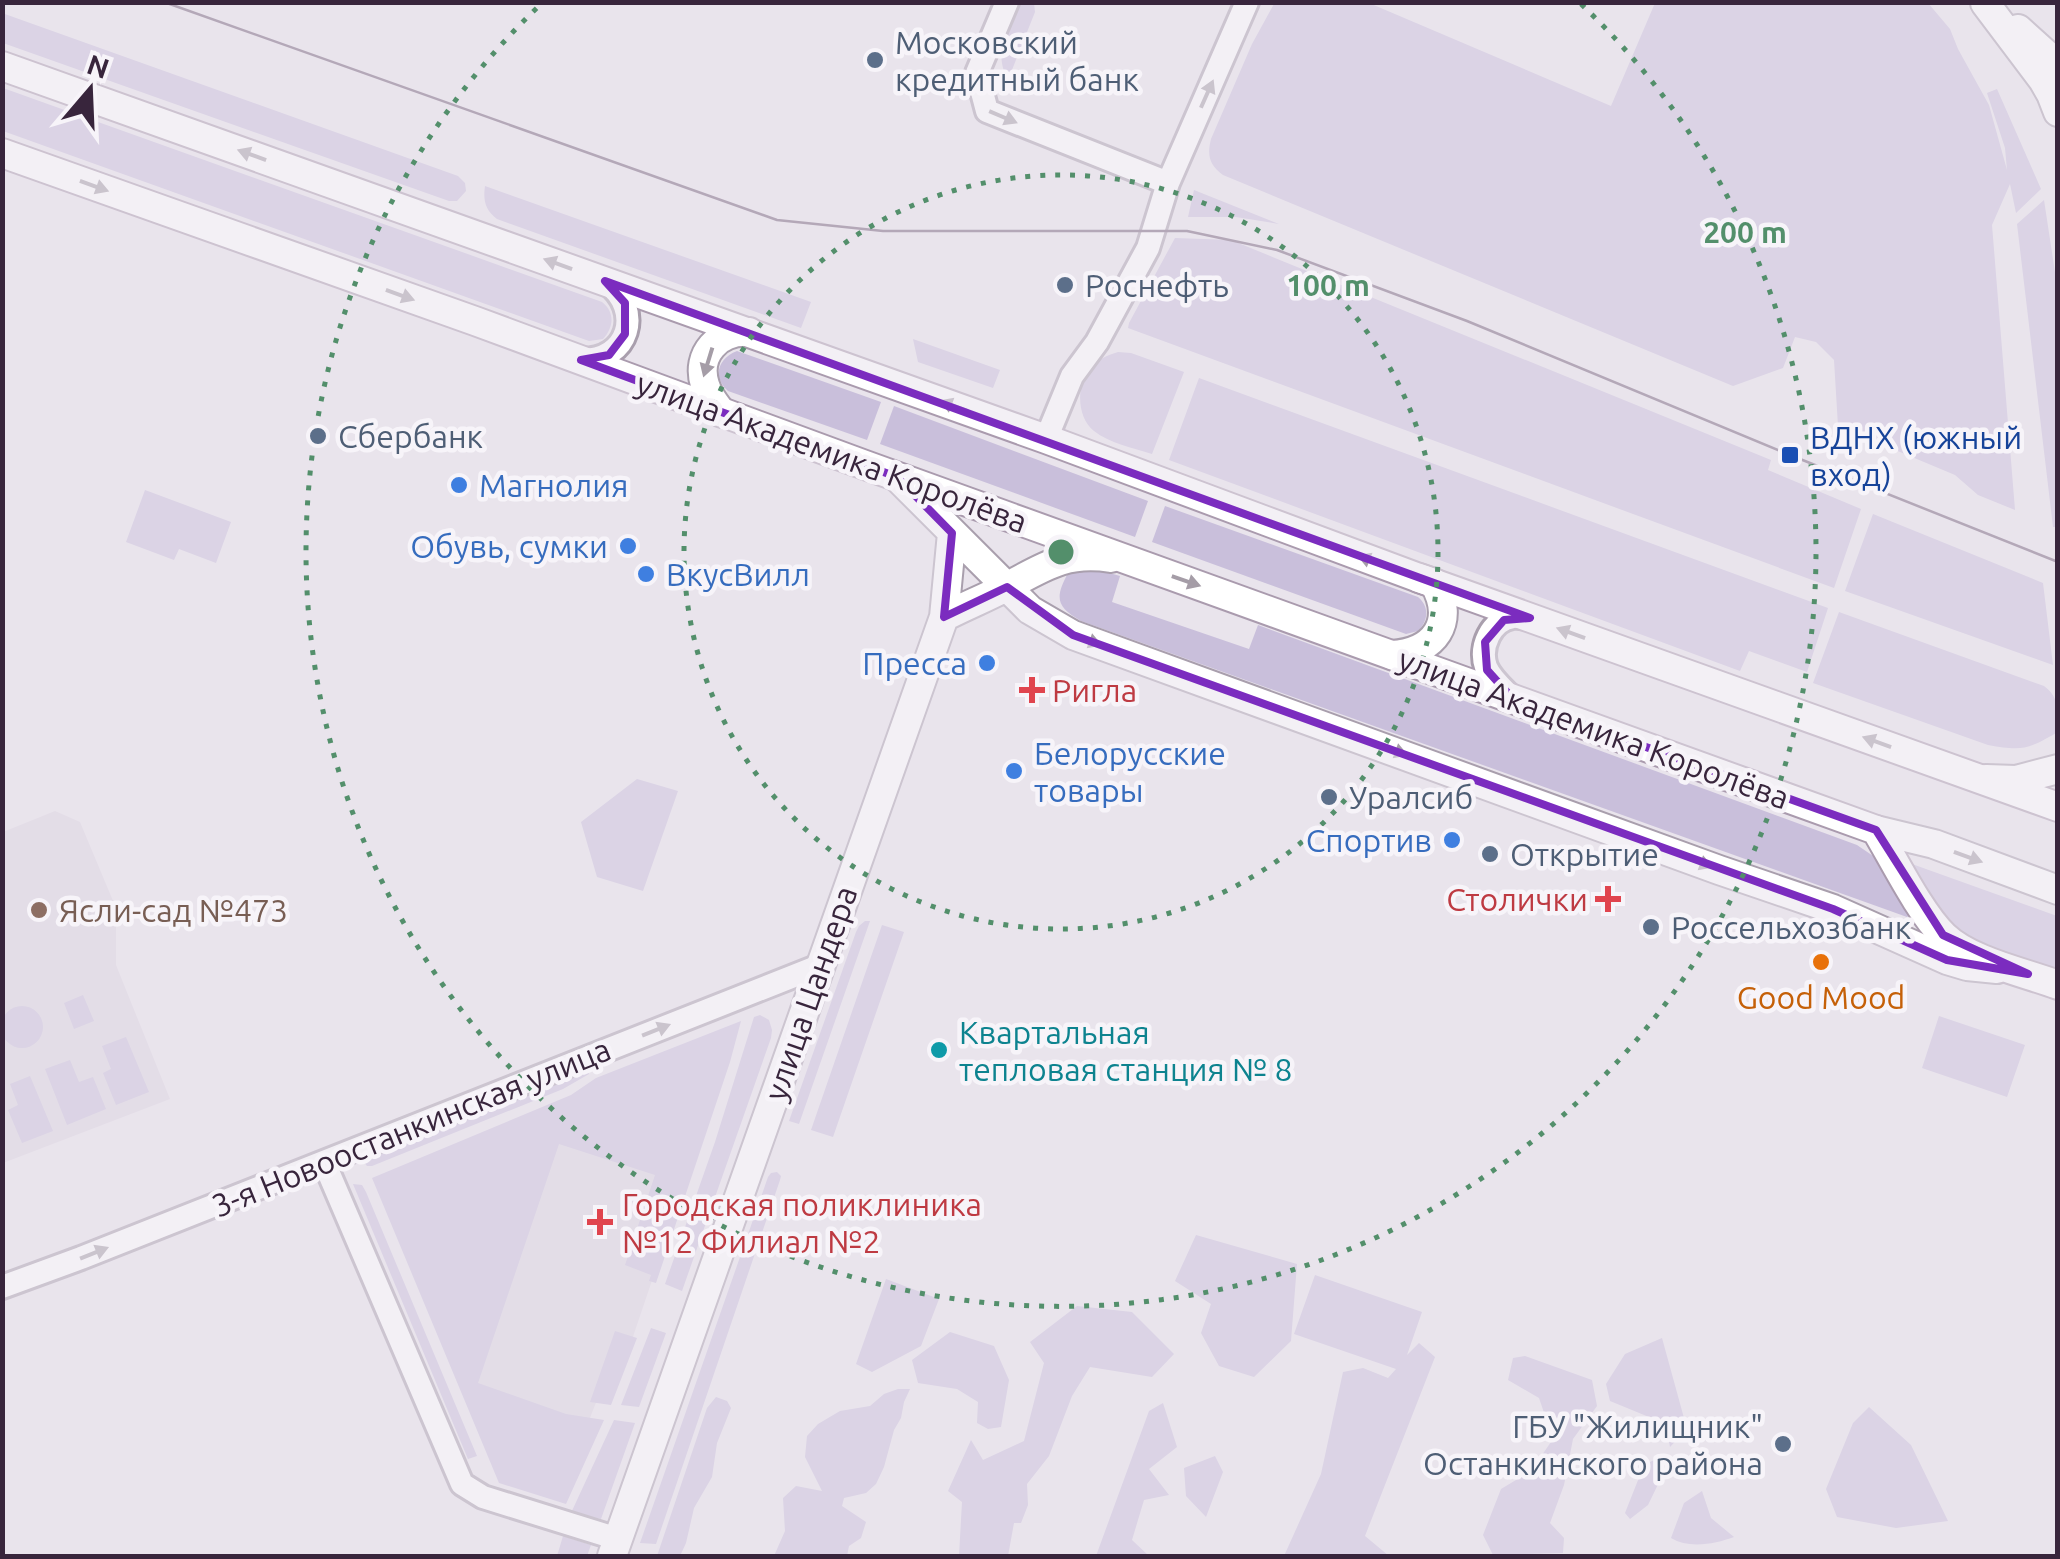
<svg xmlns="http://www.w3.org/2000/svg" width="2060" height="1559" font-family="Ubuntu,sans-serif">
	<rect width="100%" height="100%" fill="#e9e4ec"/>
	<path fill="#dcd5e0" d="M 55,811 L 80,822 L 111,896 L 116,908 L 116,965 L 170,1099 L 3,1163 L 3,832 Z
		M 563,1120 L 692,1162 L 616,1387 L 601,1390 L 584,1433 L 469,1394 Z"/>
	<path fill="#c9bfdb" d="M 1275,2 L 1369,3 L 1611,106 L 1655,3 L 1928,3 L 1950,29 L 1958,49 L 1989,105 L 2007,170 L 2005,148 L 1987,93 L 1997,89 L 2041,189 L 2016,213 L 2010,184 L 1992,225 L 2015,510 L 1978,495 L 1955,475 L 1838,426 L 1834,360 L 1816,342 L 1795,337 L 1783,368 L 1733,386 L 1223,175 C 1209,165 1207,155 1211,139 L 1252,44 Z
		M 1021,3 L 1034,3 L 1035,12 L 1008,80 C 992,51 1009,30 1021,3 Z
		M 2,13 L 458,176 L 465,183 L 466,191 L 457,201 L 449,201 L 3,43 Z
		M 3,88 L 602,302 C 615,312 614,327 603,339 L 589,341 L 3,131 Z
		M 485,186 L 811,302 L 801,328 L 497,219 C 485,210 483,200 485,186 Z
		M 1194,190 L 1279,224 L 1236,217 L 1188,217 Z
		M 2044,200 L 2058,292 L 2058,527 L 2053,527 L 2017,224 Z
		M 1175,238 L 1231,240 L 1771,460 L 1768,470 L 1861,509 L 1834,588 L 1128,328 L 1129,323 Z
		M 913,339 L 1000,370 L 993,388 L 918,362 Z
		M 737,351 L 881,402 L 867,440 L 728,391 C 712,377 718,358 737,351 Z
		M 1118,352 L 1131,353 L 1184,372 L 1152,454 C 1133,448 1109,443 1094,431 C 1076,417 1076,383 1091,367 C 1098,359 1108,355 1118,352 Z
		M 1199,378 L 1828,608 L 1807,672 L 1749,651 L 1740,671 L 1169,460 Z
		M 894,406 L 1148,501 L 1135,537 L 880,444 Z
		M 145,490 L 231,522 L 216,563 L 179,549 L 174,560 L 126,542 Z
		M 1165,506 L 1418,597 C 1430,607 1428,621 1418,631 L 1406,634 L 1152,542 Z
		M 1873,514 L 2043,583 L 2053,665 L 1845,591 Z
		M 1085,566 L 1120,576 L 1112,602 L 1249,649 L 1258,625 L 1857,845 L 1879,860 L 1910,915 L 1907,917 L 1081,621 C 1057,607 1054,599 1068,573 Z
		M 1839,612 L 2044,686 C 2060,697 2059,715 2056,733 C 2027,750 2021,751 1988,745 L 1813,683 Z
		M 637,779 L 678,791 L 643,891 L 597,877 L 581,822 Z
		M 1912,864 L 2057,916 L 2057,971 L 1967,939 L 1946,922 Z
		M 865,921 L 870,921 L 799,1124 L 789,1121 L 856,932 L 859,926 Z
		M 882,925 L 904,932 L 833,1137 L 811,1130 Z
		M 83,995 L 94,1021 L 74,1029 L 64,1003 Z
		M1 1027a21 21 0 1 1 42 0a21 21 0 1 1-42 0Z
		M 760,1015 L 769,1020 L 772,1030 L 771,1038 L 682,1291 L 665,1284 L 715,1142 L 754,1017 Z
		M 1939,1016 L 2025,1045 L 2007,1097 L 1922,1068 Z
		M 741,1021 L 730,1062 L 656,1283 L 649,1281 L 651,1275 L 625,1265 L 655,1175 L 559,1144 L 478,1383 L 566,1414 L 604,1420 L 566,1504 L 499,1483 L 372,1178 L 571,1095 L 596,1078 Z
		M 126,1037 L 149,1092 L 116,1105 L 103,1073 L 111,1069 L 102,1046 Z
		M 70,1060 L 79,1082 L 93,1077 L 106,1109 L 67,1125 L 45,1069 Z
		M 588,1070 L 589,1074 L 563,1089 L 372,1166 L 367,1166 L 362,1160 Z
		M 30,1076 L 53,1131 L 22,1143 L 8,1110 L 18,1105 L 10,1084 Z
		M 777,1172 L 781,1176 L 780,1180 L 656,1544 L 640,1543 L 768,1177 L 771,1173 Z
		M 353,1184 L 362,1185 L 366,1192 L 477,1456 L 468,1459 Z
		M 1196,1235 L 1297,1264 L 1291,1341 L 1254,1377 L 1219,1366 L 1201,1333 L 1211,1304 L 1175,1281 Z
		M 1315,1275 L 1422,1312 L 1407,1355 L 1419,1343 L 1435,1357 L 1365,1536 L 1389,1556 L 1284,1556 L 1321,1474 L 1343,1372 L 1363,1368 L 1388,1378 L 1396,1369 L 1294,1334 Z
		M 886,1279 L 939,1299 L 921,1346 L 872,1372 L 856,1364 Z
		M 1077,1306 L 1132,1312 L 1174,1354 L 1152,1377 L 1090,1367 L 1072,1396 L 1049,1456 L 1027,1484 L 1028,1505 L 1021,1523 L 1014,1523 L 1008,1556 L 959,1556 L 962,1502 L 948,1491 L 971,1440 L 983,1460 L 1024,1441 L 1044,1363 L 1030,1342 Z
		M 651,1328 L 666,1333 L 639,1407 L 621,1405 Z
		M 615,1331 L 637,1338 L 611,1405 L 590,1402 Z
		M 950,1332 L 994,1346 L 1009,1380 L 1001,1427 L 988,1429 L 977,1423 L 978,1402 L 957,1389 L 918,1383 L 912,1360 Z
		M 1662,1338 L 1687,1429 L 1670,1447 L 1666,1424 L 1610,1401 L 1606,1384 L 1625,1354 Z
		M 1525,1356 L 1592,1380 L 1597,1406 L 1573,1439 L 1564,1485 L 1550,1523 L 1564,1538 L 1563,1553 L 1493,1555 L 1483,1535 L 1501,1489 L 1531,1471 L 1553,1439 L 1539,1398 L 1508,1380 L 1513,1358 Z
		M 898,1389 L 910,1389 L 904,1402 L 901,1418 L 894,1430 L 884,1467 L 876,1484 L 866,1493 L 844,1498 L 842,1506 L 866,1522 L 861,1538 L 849,1546 L 847,1556 L 774,1556 L 785,1531 L 783,1498 L 796,1486 L 822,1491 L 805,1457 L 807,1436 L 818,1424 L 840,1411 L 870,1406 L 884,1394 Z
		M 716,1397 L 727,1401 L 731,1408 L 717,1443 L 712,1477 L 694,1508 L 686,1543 L 680,1556 L 657,1556 L 707,1408 Z
		M 1163,1403 L 1177,1447 L 1149,1469 L 1169,1495 L 1144,1500 L 1132,1540 L 1149,1556 L 1096,1556 L 1149,1411 Z
		M 1869,1407 L 1911,1445 L 1948,1521 L 1896,1528 L 1837,1517 L 1826,1489 L 1853,1423 Z
		M 614,1420 L 635,1423 L 601,1519 L 571,1513 Z
		M 1215,1456 L 1223,1472 L 1206,1517 L 1186,1496 L 1184,1468 Z
		M 1656,1459 L 1665,1470 L 1648,1505 L 1630,1519 L 1625,1513 L 1644,1465 Z
		M 1702,1491 L 1711,1518 L 1734,1537 C 1715,1544 1689,1549 1671,1538 L 1684,1503 Z
		M 563,1536 L 591,1545 L 587,1556 L 557,1556 Z"/>
	<g fill="none" stroke-linecap="round" stroke-linejoin="round">
		<defs>
			<path id="minor" d="M 1007,2 L 977,73 L 987,111 L 1168,183
				M 581,360 C 629,361 644,310 606,282
				M 1046,439 L 1072,376 L 1097,342 L 1148,248 L 1168,183 L 1247,2
				M 1512,698 C 1502,688 1491,679 1486,667 C 1479,647 1491,620 1513,617 C 1519,616 1524,618 1530,618
				M 324,1162 L 462,1484 L 483,1497 L 618,1539
				M 2,1287 L 81,1258 L 819,966"/>
			<path id="tertiary" d="M 1985,3 L 2043,80 L 2051,94 L 2058,112
				M 2018,29 L 2058,65
				M 722,413 C 715,404 708,396 705,385 C 695,354 719,330 749,332
				M 897,477 L 1030,610 L 1073,635 L 1719,870 L 1833,909 L 1947,960 L 1967,966 L 1997,969
				M 944,617 C 965,606 988,597 1008,586 C 1045,566 1067,551 1111,558
				M 1392,655 C 1435,652 1456,622 1434,583 L 1419,578
				M 1986,779 L 2016,780 L 2058,769
				M 1876,830 L 1934,844 L 2058,890
				M 612,1556 L 944,617 L 952,533"/>
			<path id="secondary" d="M 2,66 L 1046,439 L 1419,578 L 2058,807
				M 2,153 L 475,321 L 865,465 L 1876,830 C 1894,860 1920,913 1944,936 C 1970,961 2023,972 2058,985"/>
		</defs>
		<use href="#minor" stroke="#a99fad" stroke-width="28"/>
		<use href="#tertiary" stroke="#a99fad" stroke-width="32"/>
		<use href="#secondary" stroke="#aa9bae" stroke-width="32"/>
		<use href="#minor" stroke="#fff" stroke-width="22"/>
		<use href="#tertiary" stroke="#fff" stroke-width="28"/>
		<use href="#secondary" stroke="#fff" stroke-width="28"/>
		<path stroke="#736078" stroke-width="2.5" d="M 164,2 L 777,220 L 883,231 L 1187,231 L 1277,250 L 1467,321 L 1790,455 L 2058,562"/>
	</g>
	<defs><path id="oneway-solid" d="M-6-.8H1V-3.2L6.5 0L1 3.2V.8H-6Z" transform="scale(2.5)"/></defs>
	<g fill="#a59da7">
		<use href="#oneway-solid" transform="translate(1207 94) rotate(-66)"/>
		<use href="#oneway-solid" transform="translate(1003 117) rotate(23)"/>
		<use href="#oneway-solid" transform="translate(252 155) rotate(-160)"/>
		<use href="#oneway-solid" transform="translate(94 186) rotate(20)"/>
		<use href="#oneway-solid" transform="translate(558 264) rotate(-160)"/>
		<use href="#oneway-solid" transform="translate(400 295) rotate(20)"/>
		<use href="#oneway-solid" transform="translate(708 362) rotate(107)"/>
		<use href="#oneway-solid" transform="translate(954 406) rotate(-160)"/>
		<use href="#oneway-solid" transform="translate(1372 561) rotate(-159)"/>
		<use href="#oneway-solid" transform="translate(1186 581) rotate(19)"/>
		<use href="#oneway-solid" transform="translate(1571 633) rotate(-160)"/>
		<use href="#oneway-solid" transform="translate(1087 640) rotate(20)"/>
		<use href="#oneway-solid" transform="translate(1877 742) rotate(-160)"/>
		<use href="#oneway-solid" transform="translate(1393 750) rotate(20)"/>
		<use href="#oneway-solid" transform="translate(1968 857) rotate(20)"/>
		<use href="#oneway-solid" transform="translate(1698 862) rotate(20)"/>
		<use href="#oneway-solid" transform="translate(656 1030) rotate(-22)"/>
		<use href="#oneway-solid" transform="translate(94 1253) rotate(-22)"/>
	</g>
	<path d="M0 0H2060V1559H0ZM 605,281 L 1530,618 L 1504,620 L 1485,642 L 1487,670 L 1513,699 L 1876,830 L 1943,935 L 2028,974 L 1947,960 L 1833,909 L 1073,635 L 1007,587 L 944,617 L 952,533 L 897,477 L 581,360 L 609,355 L 625,334 L 625,303 Z" fill="#e9e4ec" fill-opacity=".55" fill-rule="evenodd"/>
	<path fill="none" stroke="#7b2cbf" stroke-width="8" stroke-linejoin="round" d="M 605,281 L 1530,618 L 1504,620 L 1485,642 L 1487,670 L 1513,699 L 1876,830 L 1943,935 L 2028,974 L 1947,960 L 1833,909 L 1073,635 L 1007,587 L 944,617 L 952,533 L 897,477 L 581,360 L 609,355 L 625,334 L 625,303 Z"/>
	<g fill="none" stroke="#538f6b" stroke-width="5" stroke-dasharray="5 10">
		<circle cx="1061" cy="552" r="377"/>
		<path d="M1581 4A755 755 0 1 1 541 4"/>
	</g>
	<g fill="#5c6f8a" stroke="#f7f4f9" stroke-width="4">
		<circle cx="875" cy="60" r="10"/>
		<circle cx="1065" cy="285" r="10"/>
		<circle cx="318" cy="436" r="10"/>
		<circle cx="1329" cy="797" r="10"/>
		<circle cx="1490" cy="854" r="10"/>
		<circle cx="1651" cy="927" r="10"/>
		<circle cx="1783" cy="1444" r="10"/>
	</g>
	<rect fill="#1a4fb4" stroke="#f7f4f9" stroke-width="4" x="1780" y="445" width="20" height="20" rx="5"/>
	<g fill="#3f7fe0" stroke="#f7f4f9" stroke-width="4">
		<circle cx="459" cy="485" r="10"/>
		<circle cx="628" cy="546" r="10"/>
		<circle cx="646" cy="574" r="10"/>
		<circle cx="987" cy="663" r="10"/>
		<circle cx="1014" cy="771" r="10"/>
		<circle cx="1452" cy="840" r="10"/>
	</g>
	<g fill="#e0444e" stroke="#f7f4f9" stroke-width="4">
		<path d="M1027 675h10v10h10v10h-10v10h-10v-10h-10v-10h10z"/>
		<path d="M1603 884h10v10h10v10h-10v10h-10v-10h-10v-10h10z"/>
		<path d="M595 1207h10v10h10v10h-10v10h-10v-10h-10v-10h10z"/>
	</g>
	<circle fill="#8d6e63" stroke="#f7f4f9" stroke-width="4" cx="39" cy="910" r="10"/>
	<circle fill="#e8710a" stroke="#f7f4f9" stroke-width="4" cx="1821" cy="962" r="10"/>
	<circle fill="#0f9aa8" stroke="#f7f4f9" stroke-width="4" cx="939" cy="1050" r="10"/>
	<g text-anchor="middle" dominant-baseline="central" stroke-width="9" stroke-linejoin="round" paint-order="stroke">
		<g font-size="32" fill="#4e5e75" stroke="#f7f4f9" text-anchor="start">
			<text x="895" y="42">Московский<tspan x="895" dy="37">кредитный банк</tspan></text>
			<text x="1085" y="285">Роснефть</text>
			<text x="338" y="436">Сбербанк</text>
			<text x="1349" y="797">Уралсиб</text>
			<text x="1510" y="854">Открытие</text>
			<text x="1671" y="927">Россельхозбанк</text>
			<text x="1763" y="1426" text-anchor="end">ГБУ "Жилищник"<tspan x="1763" dy="37">Останкинского района</tspan></text>
		</g>
		<g font-size="32" fill="#164399" stroke="#f7f4f9" text-anchor="start">
			<text x="1810" y="437">ВДНХ (южный<tspan x="1810" dy="37">вход)</tspan></text>
		</g>
		<g font-size="32" fill="#38253c" stroke="#f7f4f9">
			<text transform="translate(832 452) rotate(20)">улица Академика Королёва</text>
			<text transform="translate(1594 728) rotate(20)">улица Академика Королёва</text>
			<text transform="translate(810 993) rotate(-71)">улица Цандера</text>
			<text transform="translate(411 1127) rotate(-22)">3-я Новоостанкинская улица</text>
		</g>
		<g font-size="32" fill="#366cbe" stroke="#f7f4f9" text-anchor="start">
			<text x="479" y="485">Магнолия</text>
			<text x="608" y="546" text-anchor="end">Обувь, сумки</text>
			<text x="666" y="574">ВкусВилл</text>
			<text x="967" y="663" text-anchor="end">Пресса</text>
			<text x="1034" y="753">Белорусские<tspan x="1034" dy="37">товары</tspan></text>
			<text x="1432" y="840" text-anchor="end">Спортив</text>
		</g>
		<g font-size="32" fill="#be3a42" stroke="#f7f4f9" text-anchor="start">
			<text x="1052" y="690">Ригла</text>
			<text x="1588" y="899" text-anchor="end">Столички</text>
			<text x="622" y="1204">Городская поликлиника<tspan x="622" dy="37">№12 Филиал №2</tspan></text>
		</g>
		<g font-size="32" fill="#785e54" stroke="#f7f4f9" text-anchor="start">
			<text x="59" y="910">Ясли-сад №473</text>
		</g>
		<g font-size="32" fill="#c56008" stroke="#f7f4f9">
			<text x="1821" y="997">Good Mood</text>
		</g>
		<g font-size="32" fill="#0d838f" stroke="#f7f4f9" text-anchor="start">
			<text x="959" y="1032">Квартальная<tspan x="959" dy="37">тепловая станция № 8</tspan></text>
		</g>
	</g>
	<circle cx="1061" cy="552" r="15" fill="#538f6b" stroke="#f7f4f9" stroke-width="5"/>
	<g font-size="30" text-anchor="middle" font-weight="bold" fill="#538f6b" stroke="#f7f4f9" stroke-width="9" stroke-linejoin="round" paint-order="stroke">
		<text x="1745" y="243">200 m</text>
		<text x="1328" y="296">100 m</text>
	</g>
	<rect width="2060" height="1559" fill="none" stroke="#38253c" stroke-width="10"/>
	<g transform="translate(90 90) rotate(19)" stroke="#f7f4f9" stroke-width="8" paint-order="stroke">
	<path d="M0-8L18 38L0 25L-18 38Z" fill="#38253c"/>
	<text y="-15" font-size="28" font-weight="bold" text-anchor="middle" fill="#38253c">N</text>
	</g>
</svg>
